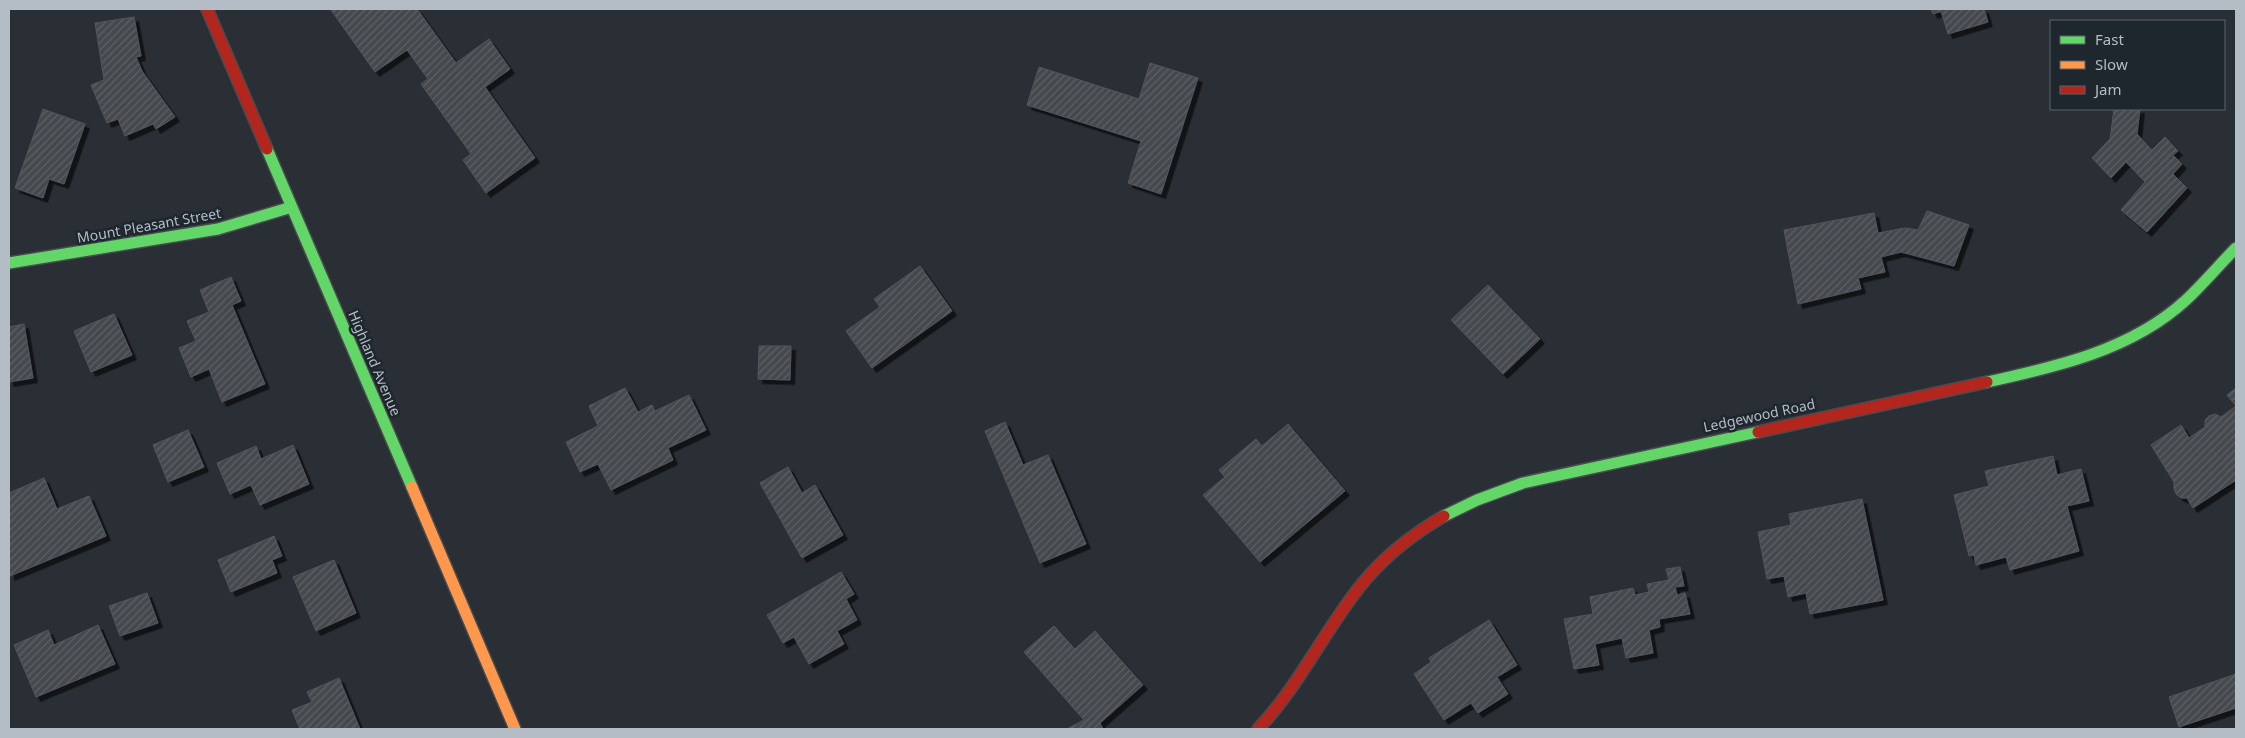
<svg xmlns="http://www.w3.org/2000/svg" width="2245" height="738" font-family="'Noto Sans',sans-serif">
	<defs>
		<pattern id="building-hatch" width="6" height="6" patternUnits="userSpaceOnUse" patternTransform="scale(1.25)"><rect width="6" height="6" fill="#44494e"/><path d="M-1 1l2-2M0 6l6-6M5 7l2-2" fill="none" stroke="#5d6166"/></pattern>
		<filter id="shadow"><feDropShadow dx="4.5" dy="4.5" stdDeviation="0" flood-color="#0009"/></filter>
	</defs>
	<rect width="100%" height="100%" fill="#2a2f35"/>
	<path fill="url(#building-hatch)" stroke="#51565d" filter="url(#shadow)" d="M 333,9 L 417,9 L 456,63 L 489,39 L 510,69 L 485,87 L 535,158 L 486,193 L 463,160 L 471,154 L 421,84 L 428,79 L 407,50 L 375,72 L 331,10 Z
		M 1931,9 L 1984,9 L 1988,22 L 1948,34 L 1941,11 L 1933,14 Z
		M 134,17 L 141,56 L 136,57 L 142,71 L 175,117 L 156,129 L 153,124 L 125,136 L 118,119 L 107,123 L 91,85 L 104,80 L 95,23 Z
		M 1150,63 L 1198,78 L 1161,194 L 1128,183 L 1141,141 L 1027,105 L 1039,67 L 1139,99 Z
		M 43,109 L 85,124 L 64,184 L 49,179 L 43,198 L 15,188 Z
		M 2114,109 L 2140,109 L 2137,134 L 2152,150 L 2165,137 L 2178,151 L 2173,155 L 2182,164 L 2173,174 L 2187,188 L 2147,232 L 2121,210 L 2145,182 L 2126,162 L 2111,178 L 2092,158 L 2110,139 Z
		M 1927,211 L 1969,225 L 1954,266 L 1901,252 L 1881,257 L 1885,272 L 1858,278 L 1861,289 L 1798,304 L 1784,230 L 1874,213 L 1878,233 L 1905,228 L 1918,230 Z
		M 920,266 L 952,311 L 872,368 L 846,331 L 880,307 L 874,299 Z
		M 231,277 L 241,301 L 232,305 L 265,384 L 222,402 L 209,369 L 191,377 L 179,348 L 196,341 L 187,321 L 209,312 L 200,290 Z
		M 1488,285 L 1540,339 L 1503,374 L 1451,320 Z
		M 114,314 L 132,355 L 91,372 L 74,331 Z
		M 24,324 L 33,378 L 9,382 L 9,327 Z
		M 759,346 L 791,346 L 790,380 L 758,379 Z
		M 625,388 L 638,412 L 652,405 L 655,411 L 689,395 L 706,430 L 668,448 L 673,460 L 611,490 L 598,464 L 580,472 L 566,442 L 598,426 L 589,406 Z
		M 2236,388 L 2236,480 L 2193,508 L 2187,498 L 2181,498 L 2176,494 L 2174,488 L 2174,482 L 2151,445 L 2181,425 L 2189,438 L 2205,427 L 2205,420 L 2209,416 L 2215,414 L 2221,417 L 2236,406 L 2227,395 Z
		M 1005,422 L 1023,465 L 1048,455 L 1086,544 L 1040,563 L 985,431 Z
		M 1288,424 L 1345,491 L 1260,562 L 1203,495 L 1225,477 L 1219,470 L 1256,439 L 1262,446 Z
		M 188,430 L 204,467 L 168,482 L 153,445 Z
		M 293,445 L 309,484 L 260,505 L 251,485 L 230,494 L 217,463 L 256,446 L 261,459 Z
		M 2053,456 L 2057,475 L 2081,469 L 2089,501 L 2067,506 L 2079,551 L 2010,570 L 2006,557 L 1976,565 L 1974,555 L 1969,556 L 1954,495 L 1989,486 L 1985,471 Z
		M 788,467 L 802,493 L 815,485 L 843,535 L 802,558 L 760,483 Z
		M 44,478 L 57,509 L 89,496 L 106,536 L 10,576 L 9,493 Z
		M 1862,499 L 1883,600 L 1810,614 L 1806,593 L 1788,597 L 1784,576 L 1767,579 L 1758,532 L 1791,525 L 1789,514 Z
		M 274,536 L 282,556 L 272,560 L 277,573 L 231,592 L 218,560 Z
		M 334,560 L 356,613 L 316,631 L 293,577 Z
		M 1680,567 L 1684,586 L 1675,587 L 1677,595 L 1685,593 L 1690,614 L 1659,619 L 1660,627 L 1649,630 L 1653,653 L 1626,658 L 1622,638 L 1595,644 L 1599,665 L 1574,669 L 1564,619 L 1593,614 L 1590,597 L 1633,588 L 1635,595 L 1649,592 L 1647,584 L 1669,580 L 1666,569 Z
		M 841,572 L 854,594 L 846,599 L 857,620 L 837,631 L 844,644 L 809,664 L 794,637 L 783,643 L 767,615 Z
		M 147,593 L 158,623 L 120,636 L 109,606 Z
		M 1489,620 L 1517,665 L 1497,677 L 1508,694 L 1478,713 L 1471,703 L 1444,720 L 1414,674 L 1431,662 L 1429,658 Z
		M 98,625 L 115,664 L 36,697 L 14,645 L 48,630 L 54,645 Z
		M 1054,626 L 1075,649 L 1095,631 L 1143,685 L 1100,723 L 1103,729 L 1067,729 L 1084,720 L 1024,652 Z
		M 2236,674 L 2236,708 L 2179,727 L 2169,697 Z
		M 339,678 L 360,729 L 300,729 L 292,710 L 312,702 L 307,692 Z"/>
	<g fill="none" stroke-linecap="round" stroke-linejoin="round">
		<defs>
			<path id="fast" d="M 267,149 L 412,487
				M 9,263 L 218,229 L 292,207
				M 1987,382 C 2056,367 2132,350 2186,300 C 2203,284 2219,265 2236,248
				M 1444,516 L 1477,500 L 1523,483 L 1758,432"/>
			<path id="slow" d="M 412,487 L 515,729"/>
			<path id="jam" d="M 207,9 L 267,149
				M 1758,432 L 1987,382
				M 1258,729 C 1298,687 1322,635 1358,589 C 1381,559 1411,535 1444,516"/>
		</defs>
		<use href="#fast" stroke="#484b50" stroke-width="14"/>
		<use href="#slow" stroke="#484b50" stroke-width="14"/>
		<use href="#jam" stroke="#484b50" stroke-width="14"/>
		<use href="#fast" stroke="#63d668" stroke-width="11"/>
		<use href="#slow" stroke="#ff974d" stroke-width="11"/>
		<use href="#jam" stroke="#b3261e" stroke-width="11"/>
	</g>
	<g text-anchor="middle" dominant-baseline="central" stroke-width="5" stroke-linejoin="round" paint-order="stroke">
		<g font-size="14" fill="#b4bcc5" stroke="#1e262e">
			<text transform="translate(149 225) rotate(-10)">Mount Pleasant Street</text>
			<text transform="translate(375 363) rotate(67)">Highland Avenue</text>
			<text transform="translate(1759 415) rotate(-12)">Ledgewood Road</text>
		</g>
	</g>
	<rect width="2245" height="738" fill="none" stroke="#b4bcc5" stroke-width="20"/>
	<rect x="2050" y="20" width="175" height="90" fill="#1e262e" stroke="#5a626a"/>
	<rect x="2060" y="36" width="25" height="8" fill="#63d668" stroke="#5a626a"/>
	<text x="2095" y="45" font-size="15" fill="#b4bcc5">Fast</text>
	<rect x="2060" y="61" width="25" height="8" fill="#ff974d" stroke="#5a626a"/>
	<text x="2095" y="70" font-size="15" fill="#b4bcc5">Slow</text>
	<rect x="2060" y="86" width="25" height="8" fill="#b3261e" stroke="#5a626a"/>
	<text x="2095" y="95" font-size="15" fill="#b4bcc5">Jam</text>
</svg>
